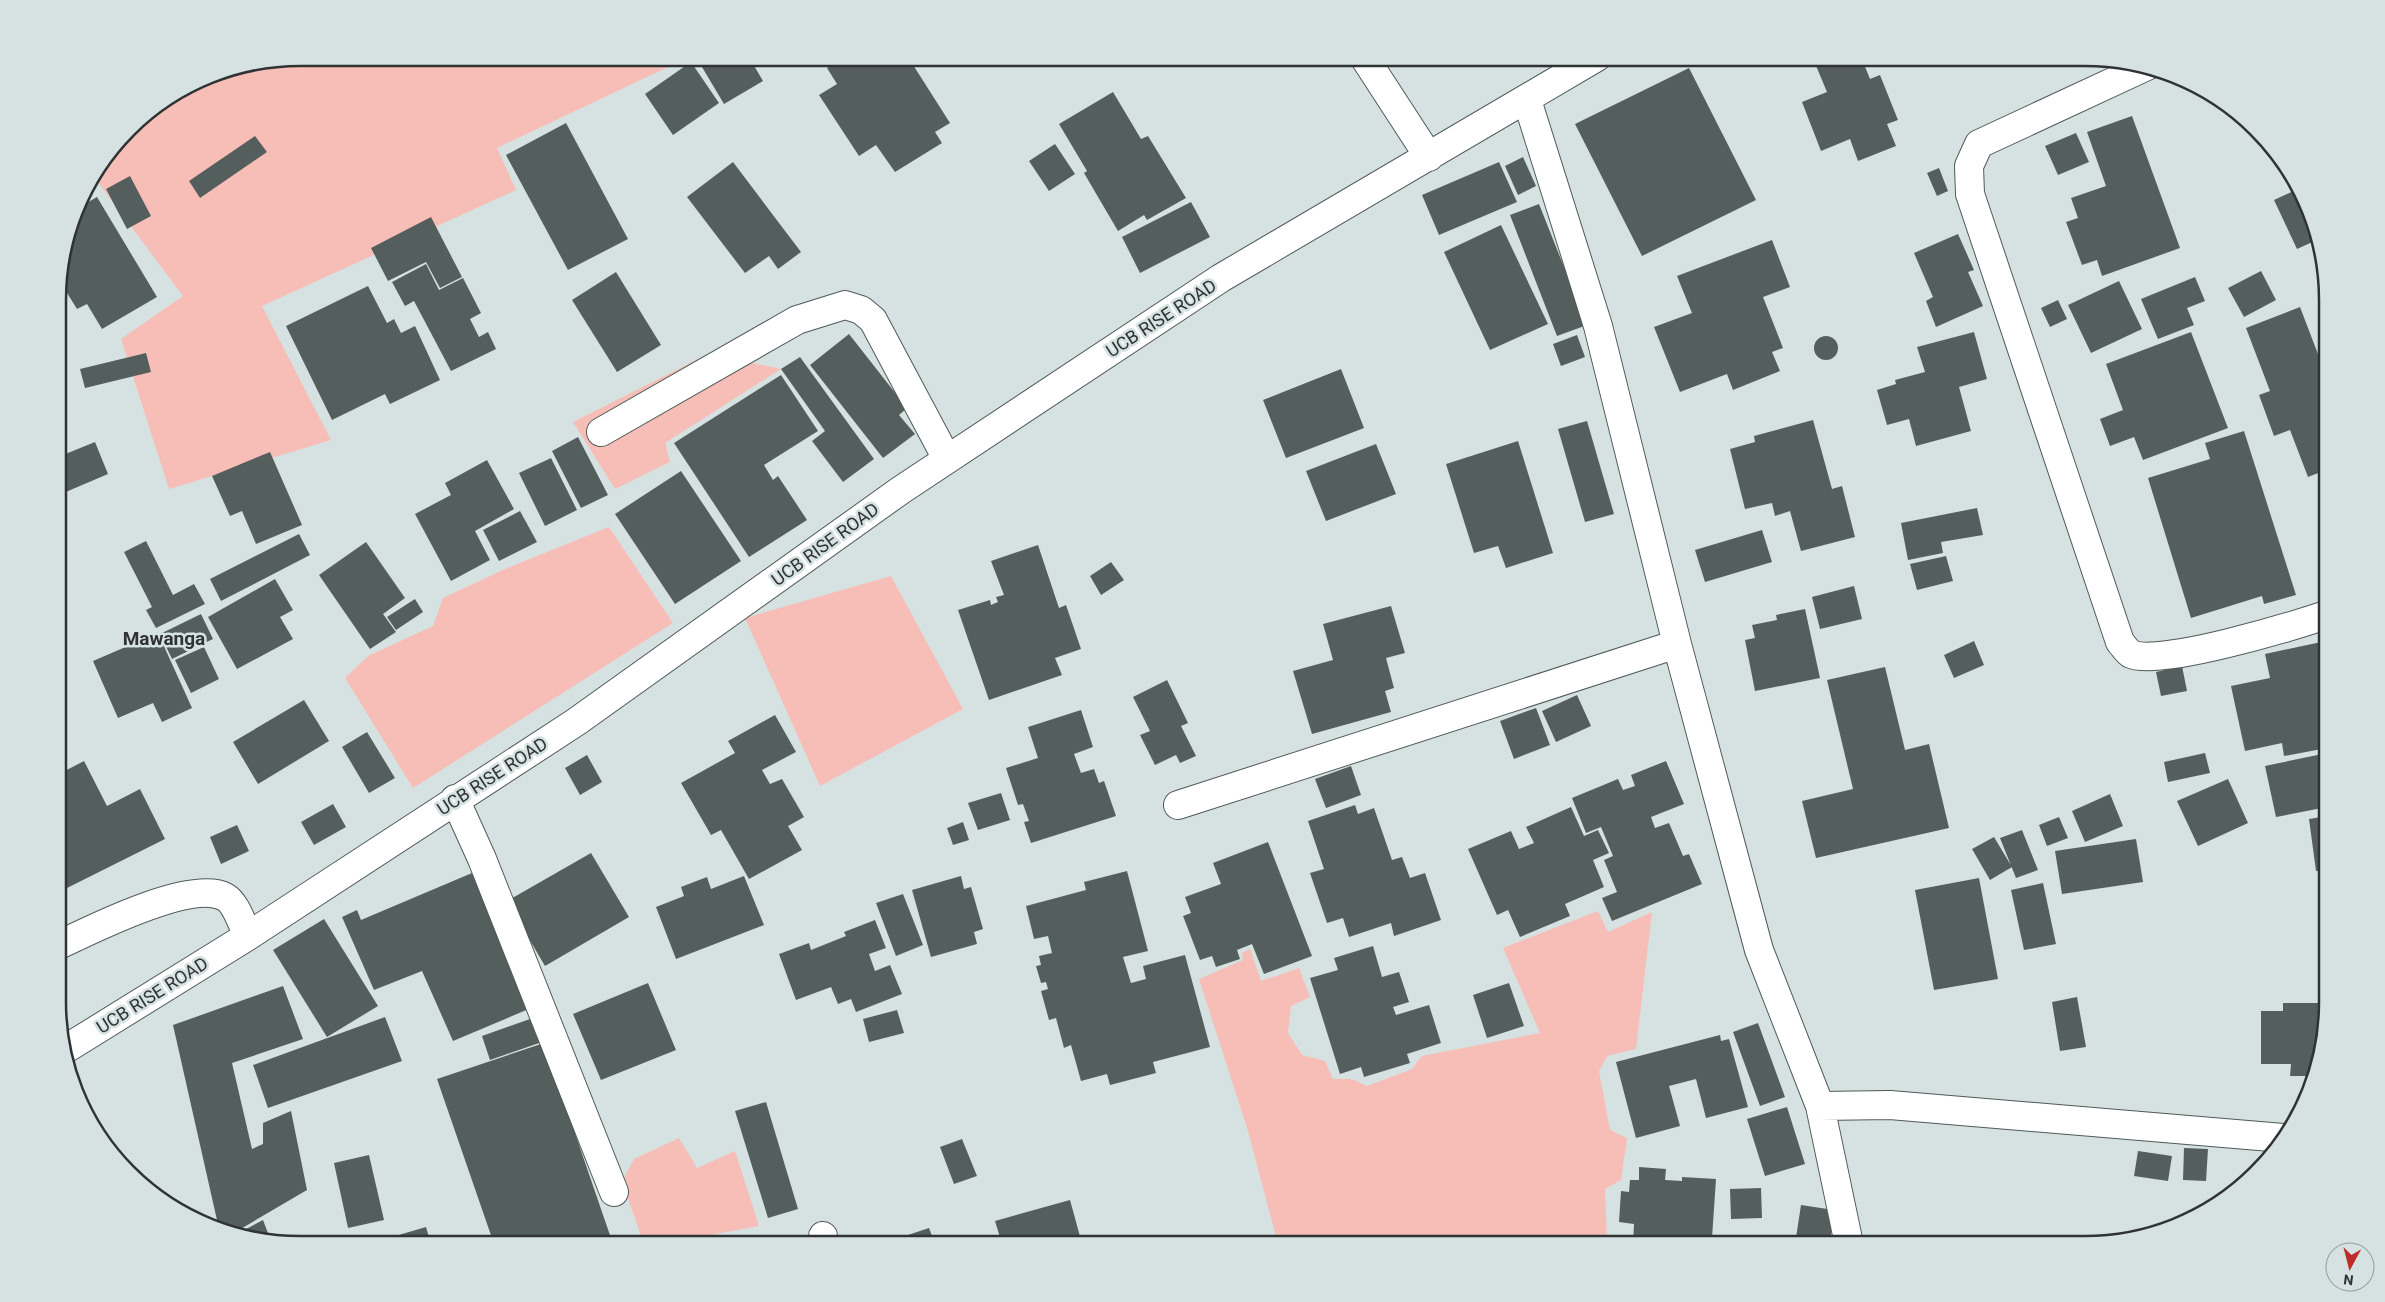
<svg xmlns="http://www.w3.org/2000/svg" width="2385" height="1302" font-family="Roboto,sans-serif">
	<rect width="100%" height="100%" fill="#d6e2e1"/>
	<path fill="#f7beb7" d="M 300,57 L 687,58 L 497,148 L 516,190 L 262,306 L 331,440 L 169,489 L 121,339 L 183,296 L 94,177 L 140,118 L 208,76 Z
		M 708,354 L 781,369 L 665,443 L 670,462 L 615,489 L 573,422 Z
		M 609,527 L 673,623 L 413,788 L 345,678 L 368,656 L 433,626 L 443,598 L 505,569 Z
		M 891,576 L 963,709 L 820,786 L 745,618 Z
		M 1598,911 L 1608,932 L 1652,912 L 1636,1049 L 1607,1056 L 1599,1071 L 1610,1130 L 1627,1138 L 1621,1180 L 1605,1189 L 1607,1244 L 1422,1244 L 1418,1241 L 1411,1244 L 1278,1244 L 1248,1131 L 1199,979 L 1243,960 L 1242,953 L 1250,949 L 1261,981 L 1299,968 L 1310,997 L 1291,1006 L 1288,1033 L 1302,1055 L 1325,1061 L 1333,1079 L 1352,1079 L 1367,1086 L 1412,1069 L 1422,1056 L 1540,1033 L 1503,948 Z
		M 679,1138 L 697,1168 L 735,1151 L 759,1226 L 662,1244 L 644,1244 L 622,1182 L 634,1159 Z"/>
	<path fill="#545f5d" d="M 707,57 L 749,57 L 763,81 L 724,104 L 699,62 Z
		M 843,57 L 908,57 L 950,123 L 935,132 L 942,143 L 895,172 L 876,145 L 859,156 L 819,95 L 837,84 L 827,68 Z
		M 1823,57 L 1861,57 L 1870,79 L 1880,75 L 1898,120 L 1887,124 L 1896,146 L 1858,161 L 1850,139 L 1821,151 L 1802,102 L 1827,92 L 1814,61 Z
		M 691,62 L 719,103 L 673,135 L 645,94 Z
		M 1689,68 L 1756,200 L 1642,256 L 1575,124 Z
		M 1113,92 L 1141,139 L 1148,136 L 1186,198 L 1147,220 L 1144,215 L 1118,231 L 1084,173 L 1087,171 L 1059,124 Z
		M 2132,116 L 2180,248 L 2102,276 L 2097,260 L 2082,265 L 2066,222 L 2078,218 L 2071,198 L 2106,186 L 2087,132 Z
		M 566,123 L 628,239 L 568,270 L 506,155 Z
		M 2076,133 L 2089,162 L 2058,175 L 2045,146 Z
		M 255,136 L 267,152 L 200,198 L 189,181 Z
		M 1055,144 L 1075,174 L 1049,191 L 1029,161 Z
		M 1523,157 L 1536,186 L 1518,195 L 1505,166 Z
		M 733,162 L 801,252 L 778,269 L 769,256 L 745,273 L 687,197 Z
		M 1499,162 L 1517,202 L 1439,235 L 1422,195 Z
		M 1939,168 L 1948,191 L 1937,196 L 1927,173 Z
		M 130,176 L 151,216 L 127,229 L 106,189 Z
		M 2298,189 L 2315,222 L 2319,239 L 2297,249 L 2274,200 Z
		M 97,197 L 157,297 L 102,329 L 87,304 L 77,309 L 59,280 L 78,208 Z
		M 1191,202 L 1210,237 L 1140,273 L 1122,237 Z
		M 1539,204 L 1587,325 L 1557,336 L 1510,215 Z
		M 431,217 L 462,277 L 440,288 L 426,262 L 388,281 L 371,248 Z
		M 1501,225 L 1548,324 L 1490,350 L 1444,252 Z
		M 1958,234 L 1974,270 L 1968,272 L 1983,306 L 1936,327 L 1926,301 L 1933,297 L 1914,253 Z
		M 1772,240 L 1790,287 L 1763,297 L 1783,348 L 1772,352 L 1780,371 L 1733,390 L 1727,374 L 1680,392 L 1654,327 L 1692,313 L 1677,276 Z
		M 426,264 L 439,290 L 463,278 L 481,313 L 470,319 L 479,337 L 488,332 L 496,349 L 451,371 L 414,301 L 405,306 L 392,282 Z
		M 2261,271 L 2276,300 L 2244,317 L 2228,288 Z
		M 616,272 L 661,345 L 617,372 L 572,300 Z
		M 2195,277 L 2205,301 L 2187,308 L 2194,325 L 2158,339 L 2141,299 Z
		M 2119,281 L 2142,329 L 2091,353 L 2068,305 Z
		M 368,286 L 387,323 L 394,319 L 401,333 L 415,326 L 440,380 L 390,404 L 385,394 L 332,420 L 286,326 Z
		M 2058,300 L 2067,319 L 2050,327 L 2041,308 Z
		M 2300,307 L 2326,375 L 2326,470 L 2308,477 L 2290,430 L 2274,436 L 2259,395 L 2270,391 L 2246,328 Z
		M 1974,332 L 1987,379 L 1959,387 L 1971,431 L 1916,446 L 1909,419 L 1887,425 L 1877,390 L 1896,384 L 1895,380 L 1925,372 L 1917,347 Z
		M 2191,332 L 2228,428 L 2143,460 L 2134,437 L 2110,446 L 2100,419 L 2123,410 L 2106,364 Z
		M 849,334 L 907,408 L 899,415 L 915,434 L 883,458 L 810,365 Z
		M 1577,335 L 1585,357 L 1561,366 L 1553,344 Z
		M1814 348a12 12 0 1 1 24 0a12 12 0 1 1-24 0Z
		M 146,353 L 151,372 L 85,388 L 80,369 Z
		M 800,357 L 874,459 L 843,482 L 812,441 L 825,431 L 781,369 Z
		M 1341,369 L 1364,428 L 1286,458 L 1263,400 Z
		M 59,375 L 64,398 L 58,399 L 58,376 Z
		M 781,375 L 818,431 L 764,465 L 773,480 L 778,476 L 807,520 L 749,557 L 674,443 Z
		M 1813,420 L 1832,489 L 1842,486 L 1855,537 L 1801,551 L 1790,511 L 1775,516 L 1772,503 L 1745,509 L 1730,449 L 1755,442 L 1754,436 Z
		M 1587,421 L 1614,514 L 1585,522 L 1558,429 Z
		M 2244,431 L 2296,595 L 2264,604 L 2262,596 L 2191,618 L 2148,478 L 2210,459 L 2205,443 Z
		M 578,437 L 608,495 L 581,508 L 552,451 Z
		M 1518,441 L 1553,553 L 1506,568 L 1498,546 L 1474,553 L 1446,464 Z
		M 95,442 L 108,474 L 61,494 L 58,489 L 58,457 Z
		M 1376,444 L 1396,494 L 1326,521 L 1306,471 Z
		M 270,452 L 302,525 L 256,544 L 242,511 L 230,516 L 212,476 Z
		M 551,458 L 577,510 L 545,526 L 519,473 Z
		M 487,460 L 514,509 L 475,531 L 490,560 L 451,581 L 415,514 L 451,495 L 445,483 Z
		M 681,471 L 741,561 L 675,604 L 615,514 Z
		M 1977,508 L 1983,535 L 1941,542 L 1943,553 L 1908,560 L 1901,523 Z
		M 520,511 L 537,542 L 499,561 L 483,530 Z
		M 1762,530 L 1772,562 L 1705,582 L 1695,550 Z
		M 299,534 L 310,555 L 221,601 L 210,579 Z
		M 146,541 L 173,595 L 194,584 L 205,604 L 156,628 L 146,610 L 152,607 L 124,552 Z
		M 366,542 L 405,598 L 383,614 L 396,632 L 370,649 L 319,575 Z
		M 1038,545 L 1059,608 L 1066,605 L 1081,649 L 1055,658 L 1062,675 L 989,700 L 958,610 L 990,600 L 991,605 L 998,602 L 996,597 L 1004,595 L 991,561 Z
		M 1946,556 L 1953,581 L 1917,590 L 1910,564 Z
		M 1111,562 L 1124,580 L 1101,595 L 1090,576 Z
		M 275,579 L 293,610 L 280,617 L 293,639 L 237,669 L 208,617 Z
		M 1854,586 L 1862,619 L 1820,629 L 1812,597 Z
		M 415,599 L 423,612 L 396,630 L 387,617 Z
		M 1391,606 L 1405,653 L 1386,658 L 1394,688 L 1385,691 L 1391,712 L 1312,734 L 1293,671 L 1333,660 L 1323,624 Z
		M 1805,609 L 1820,678 L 1755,691 L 1745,640 L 1755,638 L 1752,625 L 1777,620 L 1776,615 Z
		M 201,614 L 213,639 L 172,659 L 160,634 Z
		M 158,633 L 192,708 L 162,722 L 153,703 L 118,718 L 93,661 Z
		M 1974,641 L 1984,665 L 1954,678 L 1944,655 Z
		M 2326,641 L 2327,748 L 2284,756 L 2282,743 L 2245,751 L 2231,686 L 2270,678 L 2265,654 Z
		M 204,647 L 219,679 L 191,693 L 175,660 Z
		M 2182,666 L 2187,691 L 2161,696 L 2156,672 Z
		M 1885,667 L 1905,750 L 1929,744 L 1949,828 L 1816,858 L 1802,801 L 1853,789 L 1827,680 Z
		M 1167,680 L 1188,723 L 1181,726 L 1196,756 L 1180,763 L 1176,755 L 1155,765 L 1140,735 L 1150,731 L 1133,697 Z
		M 1577,695 L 1591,726 L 1556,742 L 1542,711 Z
		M 304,700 L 329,741 L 258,784 L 233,742 Z
		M 1536,708 L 1550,745 L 1514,759 L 1500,721 Z
		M 1081,710 L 1093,747 L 1074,754 L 1081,773 L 1094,769 L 1099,783 L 1104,781 L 1116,816 L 1031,843 L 1024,822 L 1029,821 L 1023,804 L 1018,805 L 1006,768 L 1038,758 L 1028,727 Z
		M 775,715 L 796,752 L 762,770 L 770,784 L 782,779 L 804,817 L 788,826 L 802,850 L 749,879 L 721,830 L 711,835 L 681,783 L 735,753 L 728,741 Z
		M 367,732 L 395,778 L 369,793 L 342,747 Z
		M 2205,753 L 2210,773 L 2168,782 L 2164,762 Z
		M 2327,753 L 2327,807 L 2276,817 L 2265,766 Z
		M 587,755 L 602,782 L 580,795 L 565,768 Z
		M 84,761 L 107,806 L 140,789 L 165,839 L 59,892 L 59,774 Z
		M 1666,761 L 1684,804 L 1651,817 L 1655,828 L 1669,823 L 1683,856 L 1689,854 L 1702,884 L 1612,921 L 1602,898 L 1617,892 L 1604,860 L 1613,856 L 1601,827 L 1586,833 L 1572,798 L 1618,779 L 1623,790 L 1635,786 L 1631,775 Z
		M 1351,766 L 1361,795 L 1326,808 L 1315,779 Z
		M 2228,779 L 2248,823 L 2198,846 L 2177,801 Z
		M 1001,793 L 1010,820 L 978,830 L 968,803 Z
		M 2110,794 L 2123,826 L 2085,842 L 2072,811 Z
		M 333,804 L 346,827 L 314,845 L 301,822 Z
		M 1355,805 L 1358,814 L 1374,808 L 1392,860 L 1402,857 L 1410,878 L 1425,873 L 1441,920 L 1394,936 L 1391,923 L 1349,937 L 1343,918 L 1327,923 L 1310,873 L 1324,869 L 1308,821 Z
		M 1571,807 L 1584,836 L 1598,830 L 1609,853 L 1593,860 L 1604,887 L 1565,904 L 1570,916 L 1520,937 L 1508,910 L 1497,915 L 1468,849 L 1511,831 L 1519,849 L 1534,843 L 1526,827 Z
		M 2327,816 L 2327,870 L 2316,871 L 2309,819 Z
		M 2059,817 L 2068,838 L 2047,846 L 2039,825 Z
		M 963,822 L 969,840 L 953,845 L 947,828 Z
		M 237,825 L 249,851 L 221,864 L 210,837 Z
		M 2022,830 L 2038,870 L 2016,878 L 2000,838 Z
		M 1994,837 L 2012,867 L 1990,880 L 1972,849 Z
		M 2136,839 L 2143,882 L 2062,894 L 2055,851 Z
		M 1268,842 L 1312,956 L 1264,974 L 1252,944 L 1237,950 L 1240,959 L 1216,967 L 1212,956 L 1200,960 L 1183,916 L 1191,913 L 1185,897 L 1221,884 L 1213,863 Z
		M 591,853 L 629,917 L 545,966 L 507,901 Z
		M 1127,871 L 1148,951 L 1123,957 L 1131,983 L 1146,979 L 1143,966 L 1185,955 L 1210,1047 L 1153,1062 L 1156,1073 L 1110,1085 L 1107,1074 L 1081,1081 L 1071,1045 L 1064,1048 L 1056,1018 L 1049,1020 L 1041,991 L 1048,989 L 1046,982 L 1041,983 L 1036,966 L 1041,965 L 1039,956 L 1052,953 L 1048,936 L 1034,939 L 1026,906 L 1086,890 L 1084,882 Z
		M 472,873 L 531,1008 L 453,1041 L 422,971 L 374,990 L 342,917 L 357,910 L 361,920 Z
		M 744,876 L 764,925 L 676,959 L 656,907 L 684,896 L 681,887 L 707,877 L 711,889 Z
		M 961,876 L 964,889 L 971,887 L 983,929 L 974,932 L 977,944 L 931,957 L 912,890 Z
		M 1979,878 L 1998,979 L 1934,990 L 1915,890 Z
		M 2043,883 L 2056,944 L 2024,950 L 2011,890 Z
		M 903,894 L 923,945 L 896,956 L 876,903 Z
		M 324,919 L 378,1006 L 327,1037 L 273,950 Z
		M 875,920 L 886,948 L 869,954 L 875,971 L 890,965 L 902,994 L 856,1012 L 851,999 L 838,1004 L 831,987 L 796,1000 L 779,954 L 809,943 L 811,950 L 846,936 L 844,932 Z
		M 1373,946 L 1382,977 L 1399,972 L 1409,1002 L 1393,1007 L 1396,1015 L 1429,1005 L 1441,1043 L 1407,1054 L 1410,1063 L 1364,1077 L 1361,1067 L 1340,1074 L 1310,978 L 1338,970 L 1334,958 Z
		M 648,983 L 676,1050 L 601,1080 L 573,1014 Z
		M 1509,983 L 1524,1026 L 1487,1038 L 1473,995 Z
		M 283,986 L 303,1039 L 232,1063 L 252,1149 L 263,1144 L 263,1123 L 291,1111 L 307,1190 L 232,1234 L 219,1229 L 173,1025 Z
		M 2077,997 L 2086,1047 L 2060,1051 L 2052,1002 Z
		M 2283,1003 L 2324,1003 L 2324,1017 L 2310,1076 L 2290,1076 L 2291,1064 L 2261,1064 L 2261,1011 L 2283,1011 Z
		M 897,1010 L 904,1033 L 869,1042 L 863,1019 Z
		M 385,1017 L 402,1061 L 268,1108 L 253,1065 Z
		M 533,1018 L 542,1042 L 490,1060 L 482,1036 Z
		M 1758,1023 L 1785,1097 L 1760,1106 L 1733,1032 Z
		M 1720,1035 L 1721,1041 L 1729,1039 L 1748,1107 L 1706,1118 L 1696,1079 L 1669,1086 L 1680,1126 L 1636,1138 L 1616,1062 Z
		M 544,1043 L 613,1244 L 494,1244 L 437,1079 Z
		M 766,1102 L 798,1209 L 768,1218 L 735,1111 Z
		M 1787,1107 L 1805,1164 L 1765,1176 L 1747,1119 Z
		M 962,1139 L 977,1176 L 954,1184 L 940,1147 Z
		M 2184,1148 L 2208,1149 L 2206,1181 L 2183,1180 Z
		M 2138,1151 L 2172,1156 L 2168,1181 L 2134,1176 Z
		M 369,1155 L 384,1220 L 348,1228 L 334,1163 Z
		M 1639,1167 L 1666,1169 L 1665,1180 L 1682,1181 L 1682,1177 L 1716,1179 L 1712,1238 L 1680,1236 L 1680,1244 L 1633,1244 L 1634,1224 L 1619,1222 L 1621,1191 L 1629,1192 L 1630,1180 L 1639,1180 Z
		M 1761,1188 L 1762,1218 L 1731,1219 L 1730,1189 Z
		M 1070,1200 L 1081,1240 L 1090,1238 L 1092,1244 L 1002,1244 L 995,1221 Z
		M 1801,1205 L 1834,1210 L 1830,1244 L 1795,1244 Z
		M 263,1220 L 271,1241 L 235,1235 Z
		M 426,1227 L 431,1244 L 368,1244 Z
		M 929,1228 L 935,1244 L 881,1244 Z"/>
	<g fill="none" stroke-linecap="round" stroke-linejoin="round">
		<defs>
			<path id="street" d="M 1364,57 L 1429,157
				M 2147,66 L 1979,144 L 1969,166 L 1970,194 L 2120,642 C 2123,645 2127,652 2131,654 C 2159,667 2293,626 2326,615
				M 1527,100 L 1598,326 L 1677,644 L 1759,950 L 1820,1106 L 1849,1244
				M 601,432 L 797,320 L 845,305 L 861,310 L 873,320 L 947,459
				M 455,799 L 482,859 L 614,1192
				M 1178,805 L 1677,644
				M 59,945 C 92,929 192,879 225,897 C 236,903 242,924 248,936
				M 64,1050 L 248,936 L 576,722 L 901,490 L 1221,278 L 1597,57
				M 1820,1106 L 1890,1105 L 2283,1138
				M 823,1236 L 824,1244"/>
		</defs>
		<use href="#street" stroke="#4f5a58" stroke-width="30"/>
		<use href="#street" stroke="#fff" stroke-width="28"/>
	</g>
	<g text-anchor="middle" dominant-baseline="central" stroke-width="5" stroke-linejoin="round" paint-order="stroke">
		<g font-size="18" fill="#2f3333" stroke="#d6e2e1">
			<text transform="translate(1161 318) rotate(-33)">UCB RISE ROAD</text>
			<text transform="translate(825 544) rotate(-36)">UCB RISE ROAD</text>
			<text transform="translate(492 776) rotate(-33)">UCB RISE ROAD</text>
			<text transform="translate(152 995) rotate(-32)">UCB RISE ROAD</text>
		</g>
		<g font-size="19" font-weight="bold" fill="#2f3333" stroke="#d6e2e1">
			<text x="164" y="638">Mawanga</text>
		</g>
	</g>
	<path d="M0 0H2385V1302H0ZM300 66H2085A234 234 0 0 1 2319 300V1002A234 234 0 0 1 2085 1236H300A234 234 0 0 1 66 1002V300A234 234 0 0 1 300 66Z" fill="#d6e2e1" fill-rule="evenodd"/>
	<path fill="none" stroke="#2f3333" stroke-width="2.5" d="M300 66H2085A234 234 0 0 1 2319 300V1002A234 234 0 0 1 2085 1236H300A234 234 0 0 1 66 1002V300A234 234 0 0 1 300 66Z"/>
	<g transform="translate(2350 1267) rotate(187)"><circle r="24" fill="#d6e2e1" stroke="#939c9b"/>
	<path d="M0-4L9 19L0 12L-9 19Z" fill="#bc2d2a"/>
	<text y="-8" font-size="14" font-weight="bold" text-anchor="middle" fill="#2f3333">N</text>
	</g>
</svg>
